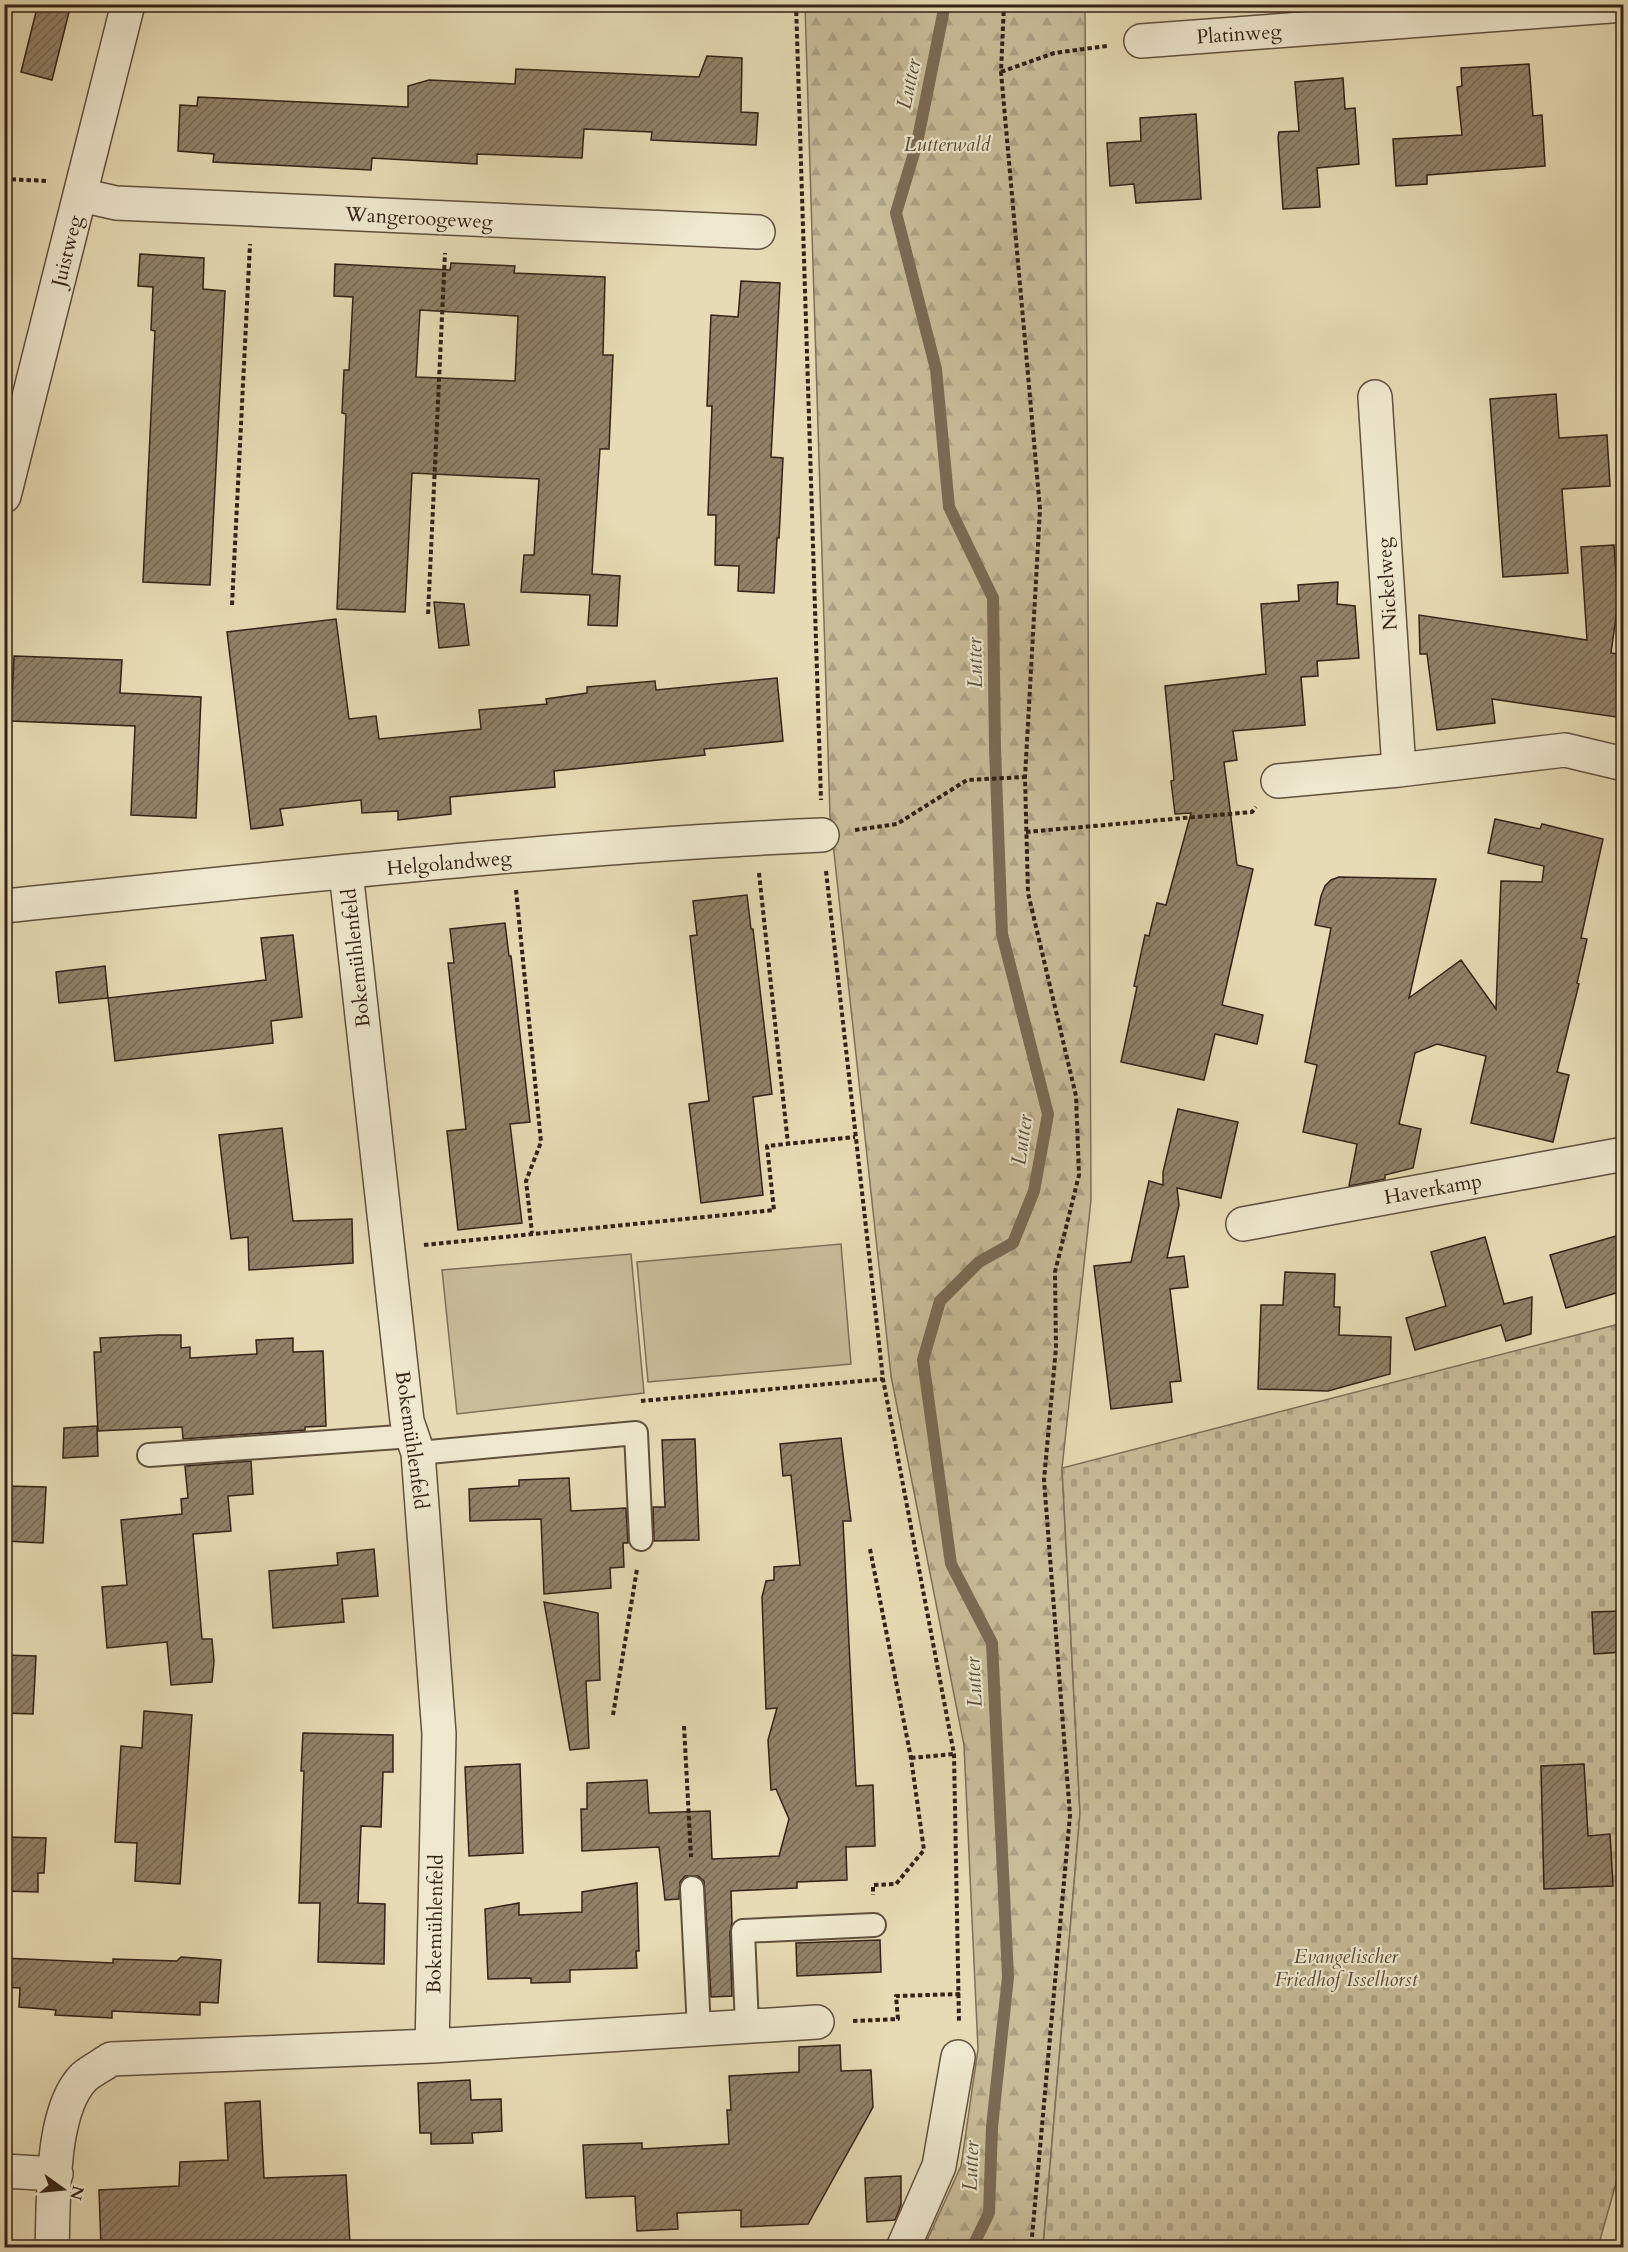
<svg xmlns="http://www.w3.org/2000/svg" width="1628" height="2252" font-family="Cardo,serif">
	<defs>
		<pattern id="forest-firs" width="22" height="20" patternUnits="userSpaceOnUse" patternTransform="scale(1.5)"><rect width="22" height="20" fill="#c8bc99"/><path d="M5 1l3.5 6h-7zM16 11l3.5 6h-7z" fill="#aca183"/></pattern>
		<pattern id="cemetery-stones" width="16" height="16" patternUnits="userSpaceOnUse" patternTransform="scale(1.5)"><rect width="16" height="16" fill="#c8bc99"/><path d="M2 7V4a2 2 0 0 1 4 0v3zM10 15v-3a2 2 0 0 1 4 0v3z" fill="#aca183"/></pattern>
		<pattern id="building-hatch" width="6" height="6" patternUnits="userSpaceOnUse" patternTransform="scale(1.5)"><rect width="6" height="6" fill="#918268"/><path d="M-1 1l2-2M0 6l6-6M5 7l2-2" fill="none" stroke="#776a54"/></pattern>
	</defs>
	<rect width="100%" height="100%" fill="#e6dbb4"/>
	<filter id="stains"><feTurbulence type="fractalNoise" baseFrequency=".00333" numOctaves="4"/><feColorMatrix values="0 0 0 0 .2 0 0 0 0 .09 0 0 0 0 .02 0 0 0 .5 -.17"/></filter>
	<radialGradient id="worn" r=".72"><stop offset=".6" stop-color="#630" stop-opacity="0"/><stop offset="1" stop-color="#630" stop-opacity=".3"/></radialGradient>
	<path fill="#c8bc99" stroke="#7e6f57" stroke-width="1.5" d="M 841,1244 L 851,1364 L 648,1382 L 637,1262 Z
		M 631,1254 L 644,1393 L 457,1414 L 442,1270 Z"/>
	<path fill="url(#forest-firs)" stroke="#7e6f57" stroke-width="1.5" d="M 805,5 L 1085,5 L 1091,1200 L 1062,1468 L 1080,1813 L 1043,2247 L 924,2247 L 961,2166 L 978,2049 L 964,1745 L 891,1376 L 830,816 Z"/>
	<path fill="url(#cemetery-stones)" stroke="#7e6f57" stroke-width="1.5" d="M 1623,1323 L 1624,2155 L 1598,2247 L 1043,2248 L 1080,1813 L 1062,1468 Z"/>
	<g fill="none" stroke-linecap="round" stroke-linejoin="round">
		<path stroke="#7a6b54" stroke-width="12" d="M 945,4 L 917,143 L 896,213 L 936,369 L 949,507 L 993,598 L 995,748 L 1002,934 L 1048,1114 L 1034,1191 L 1013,1243 L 979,1262 L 940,1301 L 923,1360 L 951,1564 L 992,1643 L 1008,1977 L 992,2127 L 989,2213 L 972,2248"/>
	</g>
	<path fill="url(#building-hatch)" stroke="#342215" stroke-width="1.5" fill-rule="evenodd" d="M 38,4 L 71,4 L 52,80 L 21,72 Z
		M 707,56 L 742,58 L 741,112 L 758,113 L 756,145 L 651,140 L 652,132 L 584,129 L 582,158 L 477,154 L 477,164 L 372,158 L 371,170 L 213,162 L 214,154 L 178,151 L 180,105 L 197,106 L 198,97 L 408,107 L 408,86 L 429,80 L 515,84 L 516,69 L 699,77 Z
		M 1529,64 L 1533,116 L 1542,115 L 1545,166 L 1427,175 L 1427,184 L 1396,186 L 1393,139 L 1462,135 L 1457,87 L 1462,86 L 1461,68 Z
		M 1343,78 L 1345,109 L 1355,108 L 1359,164 L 1317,168 L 1320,207 L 1283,209 L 1278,137 L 1279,132 L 1299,131 L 1295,82 Z
		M 1196,114 L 1201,199 L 1136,203 L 1134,184 L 1110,186 L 1107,143 L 1141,141 L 1140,118 Z
		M 140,254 L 204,258 L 203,289 L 225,291 L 210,585 L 143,582 L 155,331 L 151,330 L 153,287 L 138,286 Z
		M 451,263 L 515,266 L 514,273 L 605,277 L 603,355 L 613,355 L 609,449 L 600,449 L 592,574 L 620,576 L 617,626 L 588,625 L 590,595 L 521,592 L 524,555 L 534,555 L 539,479 L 412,473 L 405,612 L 337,609 L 346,414 L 342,413 L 344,370 L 349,370 L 353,297 L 334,296 L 335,264 L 450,270 ZM 420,310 L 518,316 L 515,381 L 416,377 Z
		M 741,281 L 780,283 L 771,457 L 783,458 L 779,538 L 777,538 L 774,593 L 738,591 L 739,566 L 715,565 L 716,515 L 708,515 L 712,406 L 707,406 L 711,315 L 738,317 Z
		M 1556,394 L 1559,438 L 1607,435 L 1610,486 L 1562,489 L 1568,573 L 1503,577 L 1490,399 Z
		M 1614,545 L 1618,603 L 1611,653 L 1623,655 L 1623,718 L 1492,699 L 1495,723 L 1437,730 L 1427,654 L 1420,654 L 1419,615 L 1587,640 L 1581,547 Z
		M 1338,582 L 1337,604 L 1355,606 L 1359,658 L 1317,661 L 1318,676 L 1301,677 L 1305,725 L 1233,731 L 1237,760 L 1224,762 L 1237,865 L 1253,869 L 1222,1005 L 1263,1015 L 1257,1044 L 1215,1034 L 1204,1080 L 1121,1062 L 1137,987 L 1134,986 L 1145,935 L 1149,936 L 1157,903 L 1166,905 L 1191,813 L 1175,814 L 1171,781 L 1174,780 L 1165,686 L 1266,674 L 1261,604 L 1299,601 L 1298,585 Z
		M 434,602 L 464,604 L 469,645 L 439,648 Z
		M 336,619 L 349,719 L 376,716 L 379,739 L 481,729 L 479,710 L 547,704 L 546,699 L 587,693 L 587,687 L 655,681 L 656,690 L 777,678 L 783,741 L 704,749 L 705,755 L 554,771 L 555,787 L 450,797 L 451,814 L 398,820 L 398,811 L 362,813 L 361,800 L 280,809 L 283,825 L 251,829 L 227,632 Z
		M 14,656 L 122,660 L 120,693 L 201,697 L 196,818 L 131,815 L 135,726 L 11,721 Z
		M 1495,819 L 1540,829 L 1542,824 L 1603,839 L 1581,938 L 1587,939 L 1577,983 L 1579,984 L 1557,1072 L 1569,1075 L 1553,1142 L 1471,1123 L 1486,1056 L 1437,1044 L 1415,1053 L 1399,1124 L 1421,1129 L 1413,1168 L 1385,1175 L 1385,1179 L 1349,1186 L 1357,1144 L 1303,1132 L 1317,1065 L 1305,1062 L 1331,928 L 1315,925 L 1321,896 L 1325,886 L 1331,880 L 1339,877 L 1436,879 L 1409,998 L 1461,960 L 1496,1009 L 1501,881 L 1542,882 L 1544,866 L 1488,853 Z
		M 747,895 L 751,929 L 753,929 L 772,1094 L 753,1097 L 763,1195 L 701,1203 L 689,1104 L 709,1101 L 690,936 L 697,935 L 693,901 Z
		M 505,923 L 509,956 L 511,956 L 530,1122 L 510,1124 L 522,1223 L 458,1230 L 447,1131 L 466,1129 L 448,963 L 454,963 L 450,929 Z
		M 293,935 L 302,1017 L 271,1021 L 273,1043 L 115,1061 L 108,998 L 59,1003 L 56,972 L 105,966 L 108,998 L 266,980 L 261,938 Z
		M 1178,1109 L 1238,1122 L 1221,1198 L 1177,1188 L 1179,1205 L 1167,1258 L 1184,1256 L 1188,1287 L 1170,1289 L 1181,1381 L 1170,1382 L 1172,1402 L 1111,1409 L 1094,1266 L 1131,1262 L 1149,1181 L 1163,1185 L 1163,1172 Z
		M 282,1128 L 293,1221 L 352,1219 L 353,1263 L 249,1270 L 248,1237 L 231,1239 L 219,1135 Z
		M 1623,1234 L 1623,1291 L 1566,1308 L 1550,1255 Z
		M 1485,1237 L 1504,1304 L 1532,1297 L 1531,1334 L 1506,1341 L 1501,1325 L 1415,1350 L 1406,1318 L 1446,1306 L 1431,1252 Z
		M 1285,1272 L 1335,1274 L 1334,1307 L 1340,1307 L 1339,1335 L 1391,1337 L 1390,1374 L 1328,1391 L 1258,1389 L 1261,1305 L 1283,1305 Z
		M 159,1335 L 181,1335 L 181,1348 L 190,1347 L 190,1358 L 257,1354 L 256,1340 L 293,1338 L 293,1352 L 323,1351 L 326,1426 L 305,1427 L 305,1430 L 183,1439 L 182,1427 L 98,1431 L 94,1352 L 101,1352 L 100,1338 Z
		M 97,1426 L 98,1456 L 63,1458 L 64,1428 Z
		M 841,1438 L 851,1521 L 843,1521 L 856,1786 L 873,1785 L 875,1846 L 846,1847 L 847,1880 L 797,1882 L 797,1888 L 731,1891 L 732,1923 L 730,1932 L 732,1996 L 711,1997 L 704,1881 L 698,1876 L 685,1876 L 680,1882 L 679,1899 L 665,1900 L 659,1847 L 582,1851 L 581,1809 L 587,1809 L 587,1783 L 647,1780 L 649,1813 L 710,1811 L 712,1859 L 779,1856 L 789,1819 L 776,1789 L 771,1790 L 768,1740 L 777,1708 L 766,1709 L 762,1597 L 766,1581 L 774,1580 L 774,1567 L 800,1565 L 791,1475 L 783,1476 L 780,1444 Z
		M 695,1439 L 699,1540 L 654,1541 L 653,1507 L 665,1507 L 662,1440 Z
		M 251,1461 L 253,1494 L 228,1496 L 231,1531 L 193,1534 L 202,1639 L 212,1639 L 214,1661 L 212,1682 L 171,1685 L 167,1642 L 107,1648 L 102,1587 L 127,1585 L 121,1520 L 182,1514 L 181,1499 L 188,1498 L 185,1466 Z
		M 569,1478 L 571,1511 L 626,1508 L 628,1543 L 623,1543 L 624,1567 L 610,1568 L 611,1588 L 544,1594 L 541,1519 L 470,1521 L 469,1489 L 519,1486 L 519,1480 Z
		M 6,1486 L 46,1487 L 43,1543 L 4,1541 Z
		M 374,1549 L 378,1596 L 342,1599 L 344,1622 L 273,1628 L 269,1571 L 338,1565 L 337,1553 Z
		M 544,1602 L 598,1613 L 600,1680 L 586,1681 L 589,1748 L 570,1750 Z
		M 1623,1611 L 1623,1652 L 1594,1654 L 1592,1612 Z
		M 4,1655 L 36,1656 L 33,1714 L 4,1713 Z
		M 144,1711 L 192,1715 L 180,1884 L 135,1881 L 137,1843 L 115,1842 L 121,1746 L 142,1748 Z
		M 303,1733 L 393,1735 L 393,1772 L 383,1772 L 381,1827 L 361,1826 L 358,1903 L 385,1904 L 384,1964 L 318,1962 L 320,1903 L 299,1903 L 304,1771 L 301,1771 Z
		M 520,1764 L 523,1853 L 469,1856 L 465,1767 Z
		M 1584,1764 L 1588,1836 L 1610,1834 L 1613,1886 L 1544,1889 L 1541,1766 Z
		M 4,1837 L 46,1838 L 44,1873 L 38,1873 L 38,1892 L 4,1891 Z
		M 637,1883 L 639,1951 L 636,1951 L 637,1968 L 570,1970 L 570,1982 L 531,1983 L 531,1978 L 488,1979 L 485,1909 L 519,1903 L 519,1915 L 582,1912 L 582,1892 Z
		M 880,1940 L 881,1972 L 797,1976 L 796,1943 Z
		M 181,1957 L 221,1960 L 218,2003 L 200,2002 L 200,2015 L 112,2011 L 112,2018 L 55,2015 L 56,2010 L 19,2007 L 20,1988 L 4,1987 L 4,1958 L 113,1963 L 113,1959 L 177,1961 Z
		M 840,2045 L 841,2071 L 871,2070 L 873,2107 L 808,2224 L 741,2227 L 741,2210 L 677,2213 L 678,2229 L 637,2231 L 635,2196 L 586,2198 L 583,2145 L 642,2143 L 642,2149 L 729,2144 L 727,2110 L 731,2110 L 729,2076 L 799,2072 L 799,2047 Z
		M 470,2080 L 471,2100 L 501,2099 L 502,2131 L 472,2133 L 473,2143 L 431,2144 L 431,2133 L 420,2133 L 418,2083 Z
		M 260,2101 L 264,2178 L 346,2175 L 350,2243 L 334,2244 L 334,2247 L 101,2247 L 99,2190 L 179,2186 L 180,2162 L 228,2160 L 225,2103 Z
		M 901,2176 L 901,2205 L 895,2220 L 867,2222 L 865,2178 Z"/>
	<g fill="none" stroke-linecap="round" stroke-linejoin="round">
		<defs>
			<path id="service" d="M 418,1453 L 636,1433 L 641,1539
				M 149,1455 L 412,1436
				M 692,1888 L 699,2029
				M 747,2026 L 743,1931 L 874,1925"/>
			<path id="minor" d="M 1141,41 L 1624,5
				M 81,195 L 116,203 L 758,232
				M 1375,397 L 1399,770
				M 4,496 L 128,4
				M 1278,781 L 1399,770 L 1565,750 L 1624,764
				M 346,872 L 407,1421 L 418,1453 L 439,1734 L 432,2046
				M 4,906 C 276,879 549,847 822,835
				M 1243,1224 L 1624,1154
				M 4,2171 L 56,2174
				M 52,2248 C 54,2201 50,2111 84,2077 C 92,2070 103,2065 111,2059 L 432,2046 L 817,2022
				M 903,2248 L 939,2166 L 958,2057"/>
		</defs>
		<use href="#service" stroke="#60503d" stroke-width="26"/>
		<use href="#minor" stroke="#60503d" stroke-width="36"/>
		<path stroke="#342215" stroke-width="4" stroke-dasharray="4.5 3" stroke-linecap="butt" d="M 796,4 L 821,800
			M 1004,4 L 1001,72 L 1040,509 L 1025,777 L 1028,893 L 1076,1096 L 1079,1175 L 1055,1272 L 1056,1348 L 1044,1480 L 1070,1815 L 1031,2248
			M 1001,72 L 1054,53 L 1107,46
			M 4,179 L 48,181
			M 232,605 L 250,244
			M 428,614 L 445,253
			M 855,830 L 897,824 L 967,780 L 1025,777
			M 1026,832 L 1252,812 L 1256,807
			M 826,871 L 883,1379 L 954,1754 L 959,2023
			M 759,873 L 788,1144
			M 516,890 L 541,1142 L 526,1181 L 532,1233
			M 424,1245 L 774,1210 L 767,1146 L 855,1137
			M 641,1401 L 883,1379
			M 870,1549 L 911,1758 L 924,1850 L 896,1884 L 873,1885 L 873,1895
			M 613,1715 L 637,1569
			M 684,1726 L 691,1857
			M 911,1758 L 954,1754
			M 853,2021 L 898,2019 L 896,1996 L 960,1994"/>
		<use href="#service" stroke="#efe8ce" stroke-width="22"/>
		<use href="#minor" stroke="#efe8ce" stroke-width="33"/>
	</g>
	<g text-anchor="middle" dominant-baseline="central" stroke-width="4.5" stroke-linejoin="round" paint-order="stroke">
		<g font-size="20" fill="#342215" stroke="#efe8ce">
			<text transform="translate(1239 34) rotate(-4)">Platinweg</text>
			<text transform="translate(419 218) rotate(3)">Wangeroogeweg</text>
			<text transform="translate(67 251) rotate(-76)">Juistweg</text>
			<text transform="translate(1387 584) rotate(-94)">Nickelweg</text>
			<text transform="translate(449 863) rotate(-5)">Helgolandweg</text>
			<text transform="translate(356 958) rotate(-96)">Bokemühlenfeld</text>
			<text transform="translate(1433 1189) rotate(-10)">Haverkamp</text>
			<text transform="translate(412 1440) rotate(82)">Bokemühlenfeld</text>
			<text transform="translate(435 1924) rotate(-89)">Bokemühlenfeld</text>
		</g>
		<g font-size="20" font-style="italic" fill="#594836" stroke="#efe8ce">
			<text x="947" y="144">Lutterwald</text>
			<text x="1346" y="1956">Evangelischer<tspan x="1346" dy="23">Friedhof Isselhorst</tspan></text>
		</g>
		<g font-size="21" font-style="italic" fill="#5d4d3a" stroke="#efe8ce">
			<text transform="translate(909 84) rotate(-78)">Lutter</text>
			<text transform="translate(975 663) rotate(-91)">Lutter</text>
			<text transform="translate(1022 1140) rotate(-82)">Lutter</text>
			<text transform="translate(974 1682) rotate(-93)">Lutter</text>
			<text transform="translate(971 2166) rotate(-88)">Lutter</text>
		</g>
	</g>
	<rect width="1628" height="2252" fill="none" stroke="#e6dbb4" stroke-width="24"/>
	<rect x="6" y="6" width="1616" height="2240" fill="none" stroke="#342215" stroke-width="3"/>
	<rect x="12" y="12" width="1604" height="2228" fill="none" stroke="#342215" stroke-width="1.5"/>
	<g transform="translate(63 2189) rotate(105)" stroke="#efe8ce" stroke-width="4.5" paint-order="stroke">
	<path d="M0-4.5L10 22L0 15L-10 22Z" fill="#342215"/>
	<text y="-9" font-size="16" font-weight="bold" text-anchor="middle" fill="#342215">N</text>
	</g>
	<rect width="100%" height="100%" filter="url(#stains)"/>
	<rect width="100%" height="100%" fill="url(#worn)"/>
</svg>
